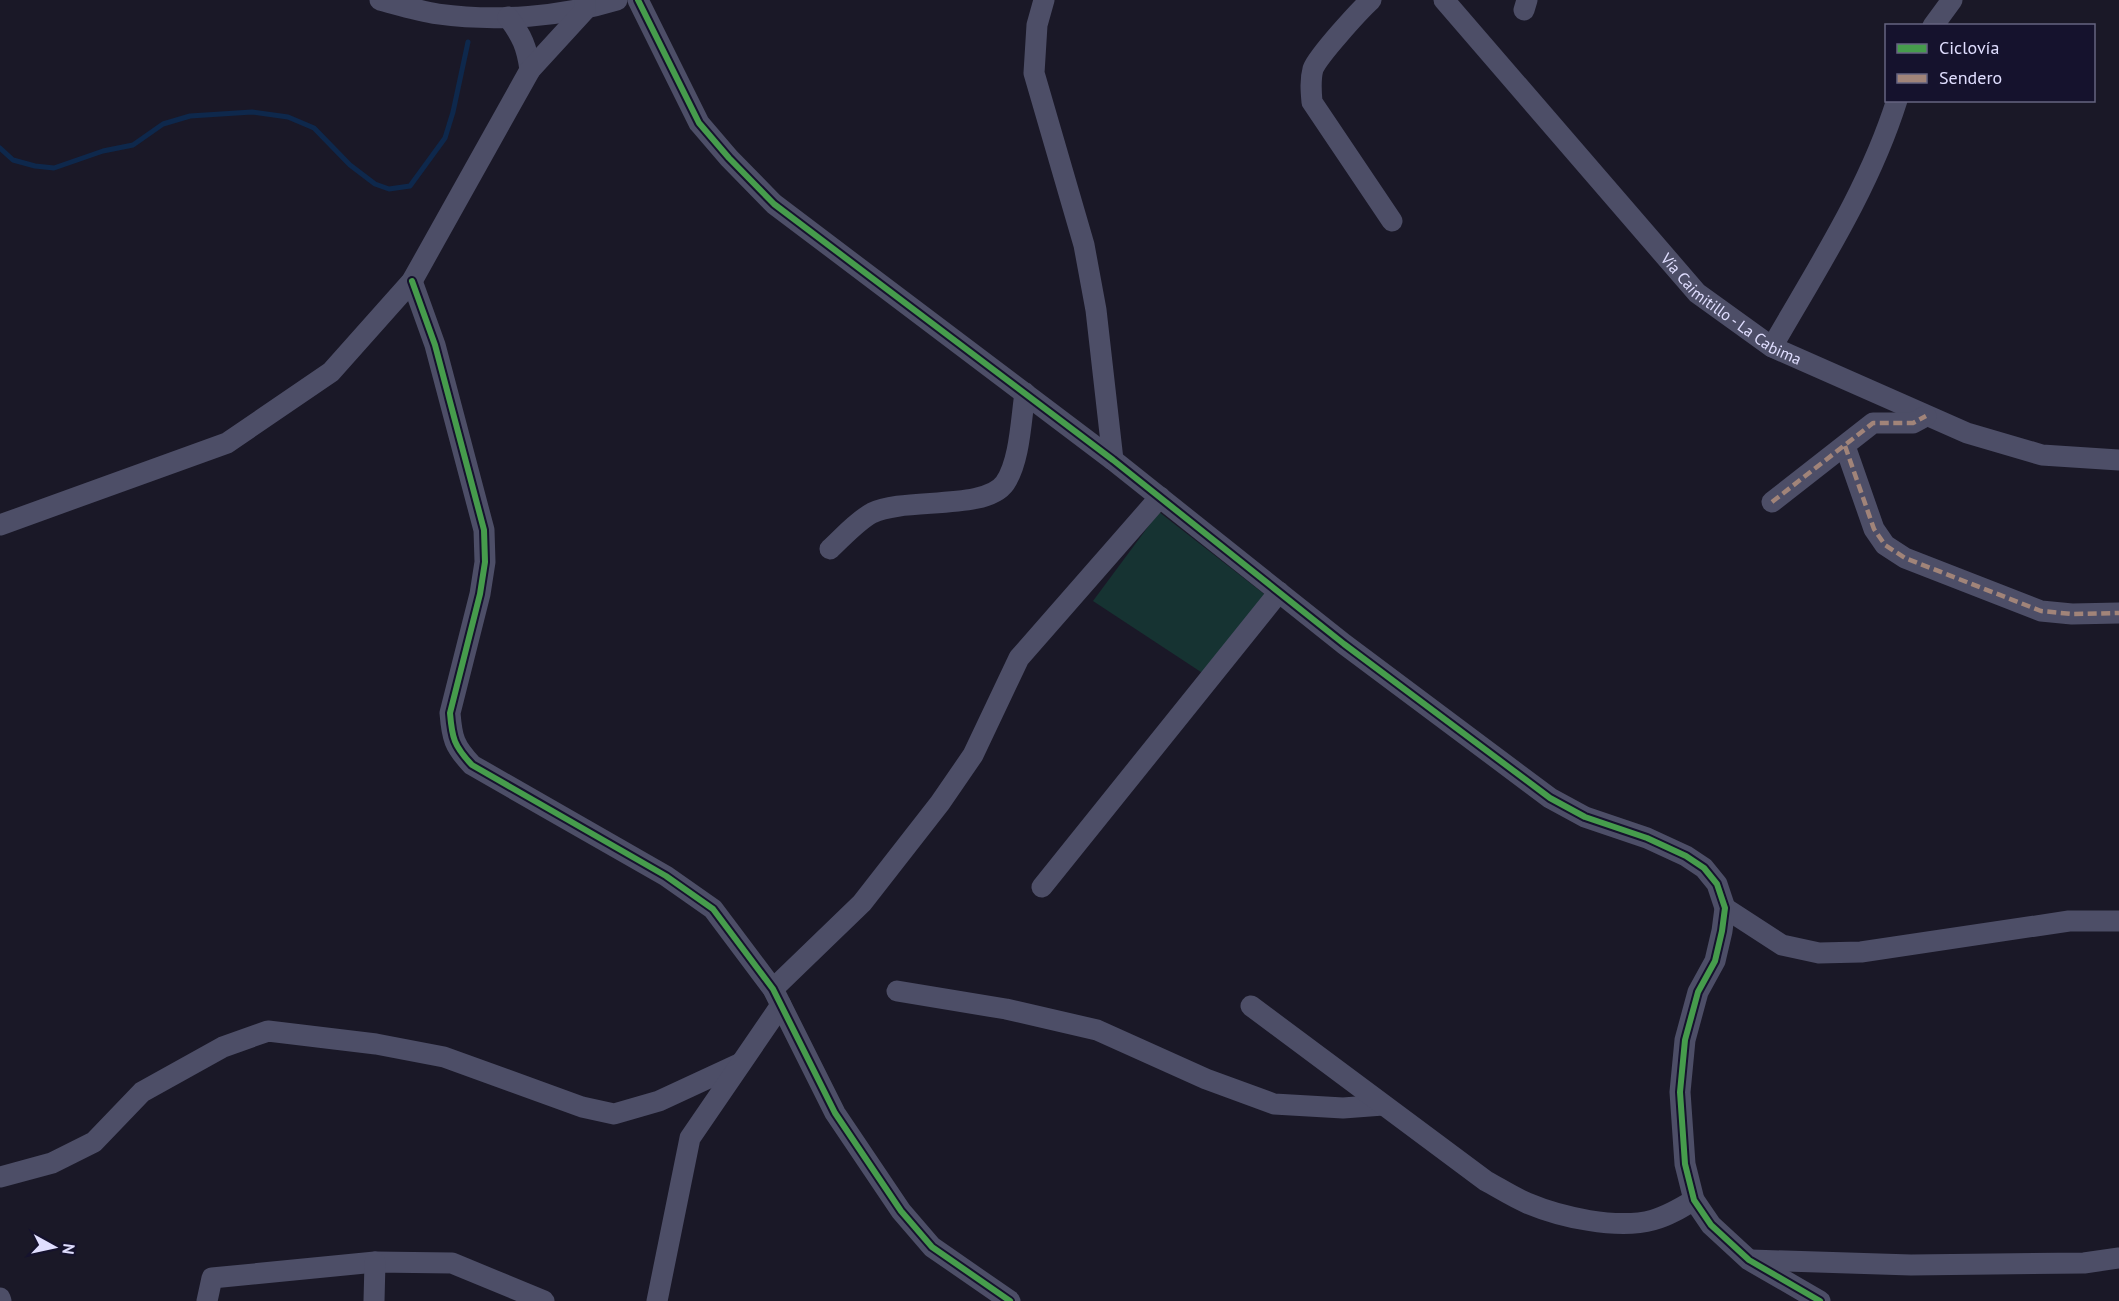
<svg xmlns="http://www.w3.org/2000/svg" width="2119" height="1301" font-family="'PT Sans',sans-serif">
	<rect width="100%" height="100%" fill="#1a1827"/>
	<path fill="#163332" d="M 1159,512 L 1268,597 L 1207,676 L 1093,601 Z"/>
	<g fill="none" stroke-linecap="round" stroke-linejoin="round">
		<path stroke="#0e284c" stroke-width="5" d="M 0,148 L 13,160 L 35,166 L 54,168 L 103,151 L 133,145 L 163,124 L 190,116 L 252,112 L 288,117 L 314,128 L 350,165 L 375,184 L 389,189 L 410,186 L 445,138 L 453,112 L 468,42"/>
		<g stroke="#4d4e67" stroke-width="21">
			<path d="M 380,0 C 399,5 419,11 438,14 C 497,22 561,17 617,0"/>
			<path d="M 638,0 L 699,123 L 729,158 L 774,204 L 1113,460 L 1344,644 L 1550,798 L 1585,817 L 1647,838 L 1686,856 L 1704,868 L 1717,884 L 1725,908 L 1722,931 L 1715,961 L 1698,992 L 1685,1040 L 1680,1092 L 1685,1164 L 1694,1200 L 1711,1225 L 1749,1260 L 1820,1301"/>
			<path d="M 1044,0 L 1037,25 L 1034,73 L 1084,245 L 1096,310 L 1113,460"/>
			<path d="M 1371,0 C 1359,11 1318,56 1313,69 C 1310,80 1311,91 1312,102 L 1392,221"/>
			<path id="s1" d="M 1444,0 L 1697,293 L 1772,347 L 1967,433 L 2042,455 L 2119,460"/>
			<path d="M 1524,10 L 1527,0"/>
			<path d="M 508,17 C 522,36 527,47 530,70"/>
			<path d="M 1933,26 L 1952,0"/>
			<path d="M 412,281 L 435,345 L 484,530 L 485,562 L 480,594 L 450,713 C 452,738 454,746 472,765 L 666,876 L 713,909 L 773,989 L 835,1113 L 901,1211 L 932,1247 L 1010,1301"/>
			<path d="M 1772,347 C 1818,267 1869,189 1897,100"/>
			<path d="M 1845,446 L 1874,529 L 1885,545 L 1905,558 L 2041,611 L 2072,614 L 2119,613"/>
			<path d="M 1772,502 L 1873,423 L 1913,423 L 1926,416"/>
			<path d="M 0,525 L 227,443 L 331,372 L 412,281 L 530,70 L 585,10 L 585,0"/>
			<path d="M 830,549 C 843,537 857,521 872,513 C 904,497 986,511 1005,483 C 1020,461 1021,419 1025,393"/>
			<path d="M 1042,887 L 1279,592"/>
			<path d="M 1725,908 L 1782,945 L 1819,953 L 1861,952 L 2069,921 L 2119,921"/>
			<path d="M 773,989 L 862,903 L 940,803 L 973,755 L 1019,658 L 1160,497"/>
			<path d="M 897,991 L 1006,1009 L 1097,1030 L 1206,1079 L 1274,1104 L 1343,1108 L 1383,1105"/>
			<path d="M 1251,1006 L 1486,1181 C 1499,1188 1513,1197 1527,1203 C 1560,1217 1617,1230 1653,1220 C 1668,1216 1681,1208 1694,1200"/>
			<path d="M 0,1177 L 52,1163 L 94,1142 L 142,1092 L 223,1047 L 268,1031 L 376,1044 L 444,1057 L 582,1107 L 614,1114 L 659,1101 L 741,1063"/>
			<path d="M 1751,1260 L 1911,1265 L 2084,1263 L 2119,1258"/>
			<path d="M 0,1298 L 1,1301"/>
			<path d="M 207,1301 L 212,1278 L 375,1262 L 452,1263 L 544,1301"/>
			<path d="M 374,1301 L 375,1262"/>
			<path d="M 657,1301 L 690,1138 L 781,1005"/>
		</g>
		<path stroke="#a18479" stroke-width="4.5" stroke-dasharray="9 4.5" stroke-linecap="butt" d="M 1845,446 L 1874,529 L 1885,545 L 1905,558 L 2041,611 L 2072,614 L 2119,613
			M 1772,502 L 1873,423 L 1913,423 L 1926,416"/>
		<defs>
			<path id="cycleway" d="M 638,0 L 699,123 L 729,158 L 774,204 L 1113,460 L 1344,644 L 1550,798 L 1585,817 L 1647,838 L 1686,856 L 1704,868 L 1717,884 L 1725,908 L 1722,931 L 1715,961 L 1698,992 L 1685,1040 L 1680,1092 L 1685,1164 L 1694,1200 L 1711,1225 L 1749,1260 L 1820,1301
				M 412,281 L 435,345 L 484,530 L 485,562 L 480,594 L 450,713 C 452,738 454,746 472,765 L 666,876 L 713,909 L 773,989 L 835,1113 L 901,1211 L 932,1247 L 1010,1301"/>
		</defs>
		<use href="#cycleway" stroke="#15122d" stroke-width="10"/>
		<use href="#cycleway" stroke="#469c4c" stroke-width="6"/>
	</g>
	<g text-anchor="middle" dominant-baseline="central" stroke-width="6" stroke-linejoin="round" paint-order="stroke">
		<g font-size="16" fill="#e0deff" stroke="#15122d">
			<text stroke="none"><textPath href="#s1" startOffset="424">Vía Caimitillo - La Cabima</textPath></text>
		</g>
	</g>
	<rect x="1885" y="24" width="210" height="78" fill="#15122d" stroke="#666481" stroke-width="1.5"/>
	<rect x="1897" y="44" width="30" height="9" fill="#469c4c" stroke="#666481" stroke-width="1.5"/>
	<text x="1939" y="54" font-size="18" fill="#e0deff">Ciclovía</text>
	<rect x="1897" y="74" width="30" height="9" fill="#a18479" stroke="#666481" stroke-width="1.5"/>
	<text x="1939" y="84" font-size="18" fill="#e0deff">Sendero</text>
	<g transform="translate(54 1247) rotate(98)" stroke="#15122d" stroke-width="4.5" paint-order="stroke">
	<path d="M0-4.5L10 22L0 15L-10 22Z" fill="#e0deff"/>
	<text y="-9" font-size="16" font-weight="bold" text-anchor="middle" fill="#e0deff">N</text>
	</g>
</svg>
